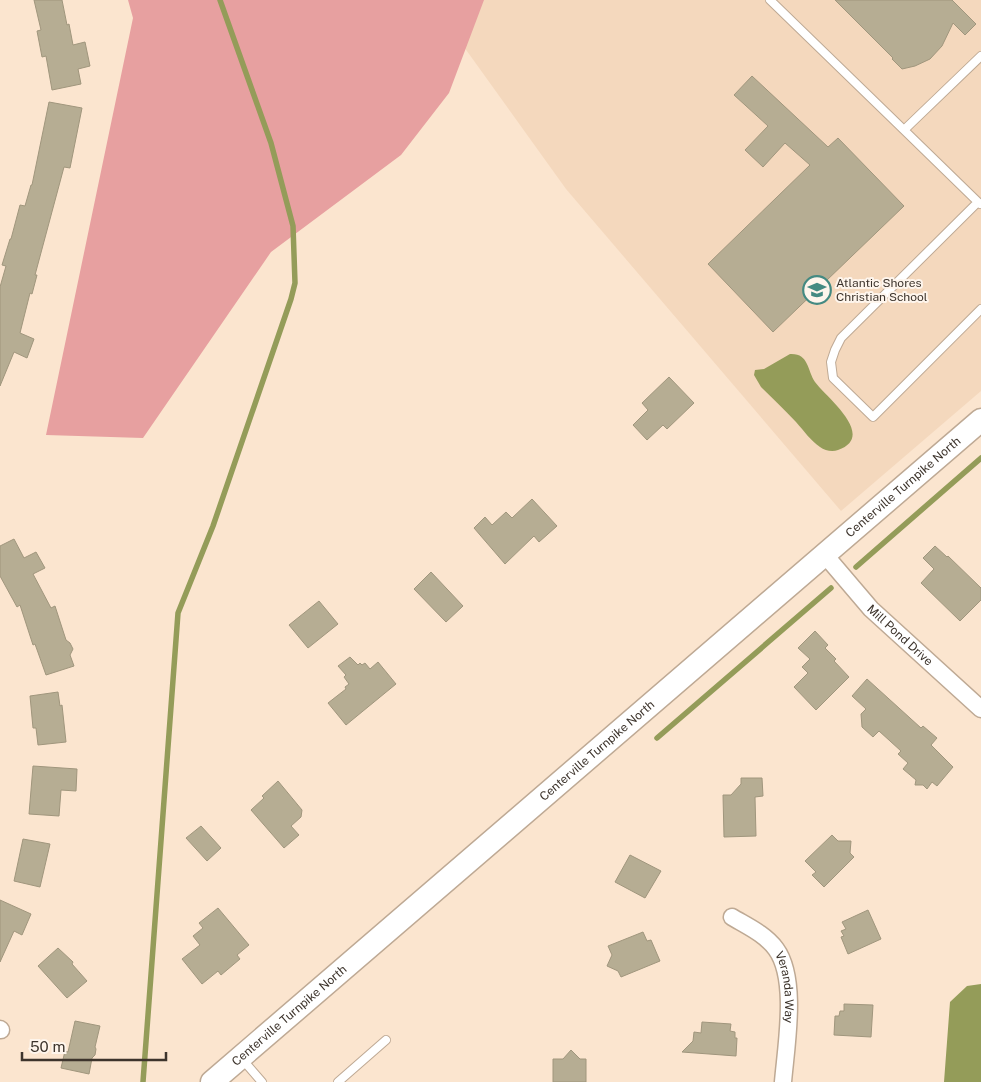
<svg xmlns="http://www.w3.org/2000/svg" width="981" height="1082" font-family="'Public Sans',sans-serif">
	<rect width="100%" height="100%" fill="#fbe5cf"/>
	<path fill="#f4d8bd" d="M 441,0 L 981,0 L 981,391 L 841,511 L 566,189 L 441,15 Z"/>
	<path fill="#e7a0a0" d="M 128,0 L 484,0 L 449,93 L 401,155 L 271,252 L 143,438 L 46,435 L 133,18 Z"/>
	<path fill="#949c59" d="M 790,354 C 809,353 807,370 815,382 C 827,398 877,436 838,450 C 833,452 825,451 820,447 C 811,441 804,431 796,422 C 785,410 773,399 761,387 L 754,375 L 755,370 L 764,369 Z
		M 981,984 L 981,1082 L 944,1082 L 950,1002 L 967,986 Z"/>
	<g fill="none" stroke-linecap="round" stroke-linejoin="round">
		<path stroke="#949c59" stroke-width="5.5" d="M 856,567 L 981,458
			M 657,738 L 831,588
			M 143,1082 L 178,613 L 213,526 L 291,299 L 295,283 L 293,226 L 271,143 L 220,0"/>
	</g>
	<path fill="#b6ad93" stroke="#a0967d" d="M 34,0 L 62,0 L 67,25 L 69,24 L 73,45 L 85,42 L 90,66 L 78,69 L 81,84 L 52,90 L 46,56 L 42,57 L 37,31 L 41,30 Z
		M 835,0 L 952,0 L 976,24 L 965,35 L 953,23 L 942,46 L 930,59 L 915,66 L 902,69 L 892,59 L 893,58 Z
		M 752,76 L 828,147 L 838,138 L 904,206 L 773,332 L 708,264 L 810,165 L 785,143 L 763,167 L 745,150 L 768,126 L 734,95 Z
		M 49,102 L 82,108 L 70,168 L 64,167 L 35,275 L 37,275 L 32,294 L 30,293 L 20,333 L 34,339 L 27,358 L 14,352 L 0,386 L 0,287 L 6,266 L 2,265 L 10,239 L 11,239 L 20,205 L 25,206 L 31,185 L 32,185 Z
		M 669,377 L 694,403 L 667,429 L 663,425 L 647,440 L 633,425 L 648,410 L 642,403 Z
		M 532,499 L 557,526 L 539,542 L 534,536 L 505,564 L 474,528 L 485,517 L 492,525 L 506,512 L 512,518 Z
		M 14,539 L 24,558 L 36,552 L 45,568 L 33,574 L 51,608 L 55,606 L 66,640 L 70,643 L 73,649 L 70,655 L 74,666 L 46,675 L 35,644 L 33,645 L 20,605 L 17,607 L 0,576 L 0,546 Z
		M 935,546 L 947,557 L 948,556 L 981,588 L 981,600 L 960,621 L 921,583 L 934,569 L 923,558 Z
		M 431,572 L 463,606 L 446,622 L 414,589 Z
		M 319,601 L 338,624 L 308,648 L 289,625 Z
		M 815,631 L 828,645 L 825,648 L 836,659 L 834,661 L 849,677 L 816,710 L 794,687 L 808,673 L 802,667 L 810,659 L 798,648 Z
		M 350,657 L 358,665 L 360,663 L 362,665 L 365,663 L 370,669 L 378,662 L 396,684 L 346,725 L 328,703 L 346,689 L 345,687 L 349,684 L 344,677 L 346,675 L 338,666 Z
		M 867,679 L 921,728 L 923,726 L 937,738 L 931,745 L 953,767 L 937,786 L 932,782 L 927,789 L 923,785 L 915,785 L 916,780 L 903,769 L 908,763 L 898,754 L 901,751 L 879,731 L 873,737 L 862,727 L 861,714 L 866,709 L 852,696 Z
		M 58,692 L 60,706 L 62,705 L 66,742 L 38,745 L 36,728 L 33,728 L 30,696 Z
		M 33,766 L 77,769 L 76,791 L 61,790 L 59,816 L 29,814 Z
		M 741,778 L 762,778 L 763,796 L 755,797 L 756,836 L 724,837 L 723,795 L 731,795 L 741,784 Z
		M 278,781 L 302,810 L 301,817 L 291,826 L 299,835 L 284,848 L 251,810 L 264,798 L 262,796 Z
		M 201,826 L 221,848 L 207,861 L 186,838 Z
		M 832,835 L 838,841 L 851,841 L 850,853 L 854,857 L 824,887 L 812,875 L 816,872 L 805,861 Z
		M 23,839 L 50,844 L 40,887 L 14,881 Z
		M 630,855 L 661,871 L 645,898 L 615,882 Z
		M 0,900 L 31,914 L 22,935 L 14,931 L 0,962 Z
		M 218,908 L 249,945 L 237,955 L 240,959 L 221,975 L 218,971 L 202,984 L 182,959 L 200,945 L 193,936 L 203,928 L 199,923 Z
		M 868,910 L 881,939 L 848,954 L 841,937 L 844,936 L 841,931 L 846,929 L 842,922 Z
		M 643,932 L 647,941 L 651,940 L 660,961 L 621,977 L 618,971 L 607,966 L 612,955 L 608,946 Z
		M 58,948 L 73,962 L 72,964 L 87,981 L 67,998 L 38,966 Z
		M 844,1004 L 873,1005 L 871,1037 L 834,1035 L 835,1016 L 839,1016 L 840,1011 L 844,1011 Z
		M 75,1021 L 100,1026 L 95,1047 L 96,1049 L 95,1055 L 92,1058 L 89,1074 L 61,1068 L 65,1051 L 68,1052 Z
		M 702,1022 L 731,1024 L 730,1031 L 735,1032 L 735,1038 L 737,1038 L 736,1056 L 682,1052 L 693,1041 L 694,1032 L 701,1033 Z
		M 571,1050 L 580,1059 L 586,1059 L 586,1082 L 553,1082 L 553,1059 L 563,1059 Z"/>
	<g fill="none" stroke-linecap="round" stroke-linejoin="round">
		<defs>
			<path id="lane" d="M 770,0 L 904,130 L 981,56
				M 904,130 L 980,204
				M 978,202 L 841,338 L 835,350 L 831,362 L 833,378 L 873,417 L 981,309
				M 242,1059 L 262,1082
				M 338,1082 L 386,1040"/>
			<g id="street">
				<path id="s1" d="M 825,555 L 871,609 L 981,709"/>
				<path id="s2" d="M 732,917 C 747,926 765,934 776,949 C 798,979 786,1046 783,1082"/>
				<path d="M 0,1029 L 1,1030"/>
			</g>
			<g id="secondary">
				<path id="s3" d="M 212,1082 L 981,420"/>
			</g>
		</defs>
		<use href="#lane" stroke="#bea994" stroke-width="10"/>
		<use href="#street" stroke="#bea994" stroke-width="19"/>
		<use href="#secondary" stroke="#bea994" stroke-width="25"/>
		<use href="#lane" stroke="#fff" stroke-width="8"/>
		<use href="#street" stroke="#fff" stroke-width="16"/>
		<use href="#secondary" stroke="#fff" stroke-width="22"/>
	</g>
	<defs>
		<symbol id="school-ring" viewBox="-11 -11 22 22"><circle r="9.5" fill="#fef5ec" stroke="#448a82" stroke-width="1.5"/><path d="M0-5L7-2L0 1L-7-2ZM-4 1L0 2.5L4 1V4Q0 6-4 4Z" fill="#448a82"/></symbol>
	</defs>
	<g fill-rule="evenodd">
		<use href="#school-ring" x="801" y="274" width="32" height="32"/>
	</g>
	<g text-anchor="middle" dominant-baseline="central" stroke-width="4" stroke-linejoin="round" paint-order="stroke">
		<g font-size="12" fill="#3d342c" stroke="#fef5ec" text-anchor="start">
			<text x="836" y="283">Atlantic Shores<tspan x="836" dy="14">Christian School</tspan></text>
		</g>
		<g font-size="12" fill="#3d342c" stroke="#fef5ec">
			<text stroke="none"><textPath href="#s3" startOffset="912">Centerville Turnpike North</textPath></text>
			<text stroke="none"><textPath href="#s1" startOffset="110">Mill Pond Drive</textPath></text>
			<text stroke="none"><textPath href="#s3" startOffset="508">Centerville Turnpike North</textPath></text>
			<text stroke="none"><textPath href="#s2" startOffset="95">Veranda Way</textPath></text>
			<text stroke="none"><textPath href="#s3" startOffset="102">Centerville Turnpike North</textPath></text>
		</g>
	</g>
	<path d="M22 1052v8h144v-8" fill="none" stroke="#3d342c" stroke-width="2.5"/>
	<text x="30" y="1052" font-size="15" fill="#3d342c" stroke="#fef5ec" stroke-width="4" paint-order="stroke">50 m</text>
</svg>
